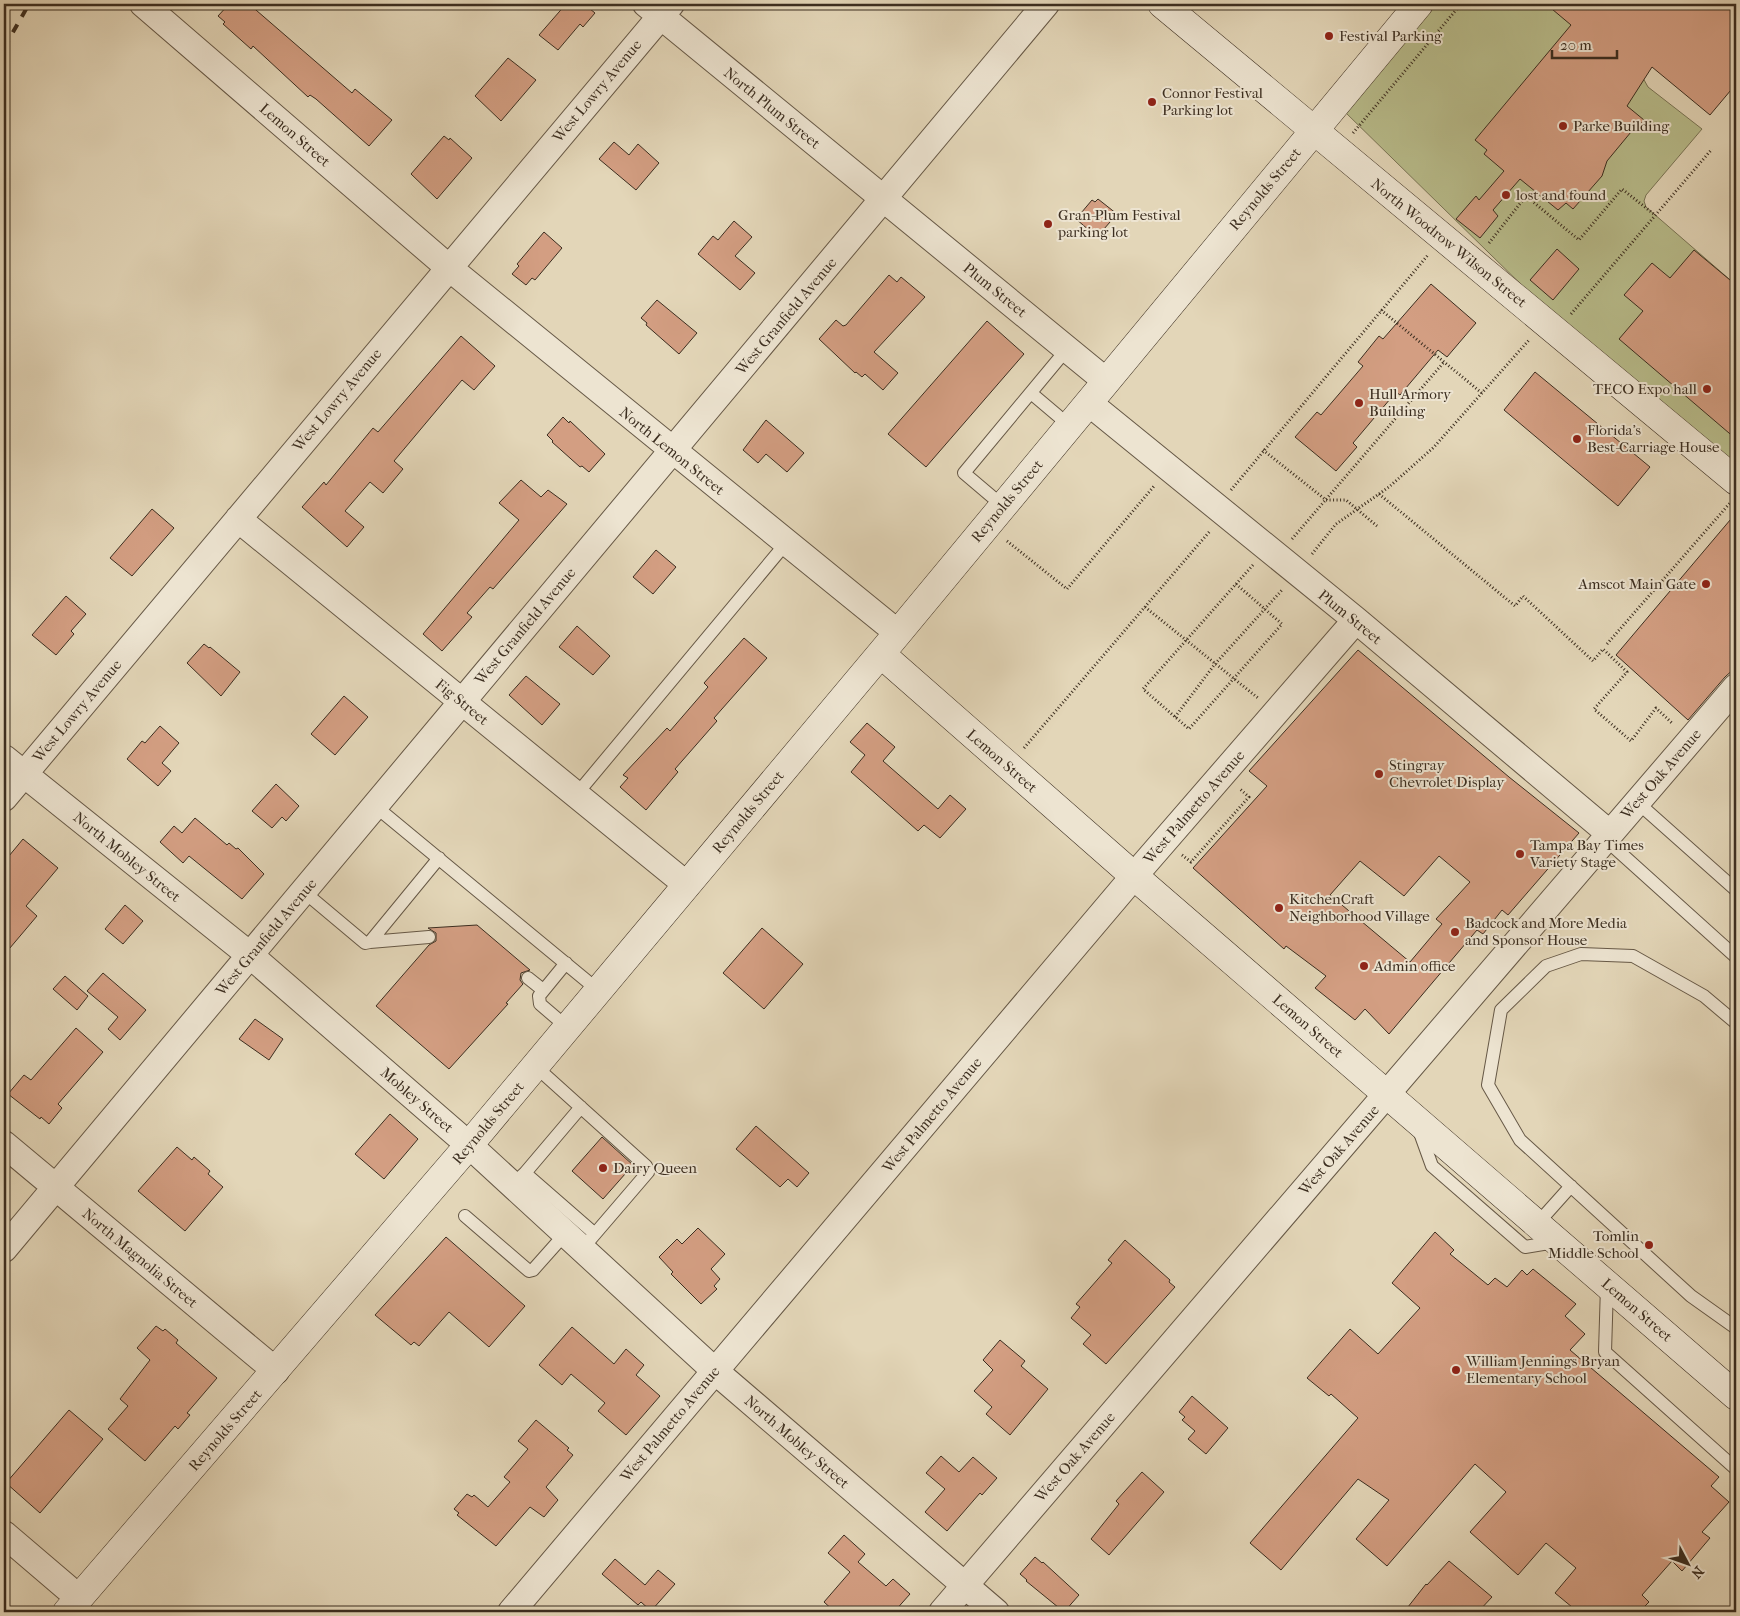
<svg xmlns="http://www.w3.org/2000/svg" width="1740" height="1616" font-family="'IM FELL French Canon',serif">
	<rect width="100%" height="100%" fill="#e3d6b8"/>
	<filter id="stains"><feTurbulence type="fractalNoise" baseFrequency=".004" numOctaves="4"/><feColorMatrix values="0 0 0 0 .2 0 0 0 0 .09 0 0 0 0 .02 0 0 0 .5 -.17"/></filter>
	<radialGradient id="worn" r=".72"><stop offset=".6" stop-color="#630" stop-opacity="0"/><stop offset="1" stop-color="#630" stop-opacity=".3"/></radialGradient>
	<path fill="#b8bc8b" stroke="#7a7556" d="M 1436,4 L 1703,4 L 1646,72 L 1643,78 L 1648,87 L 1702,129 L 1646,195 L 1644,201 L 1646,207 L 1736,285 L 1736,465 L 1536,299 L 1345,112 Z"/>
	<path fill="#d39e82" stroke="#3c2e20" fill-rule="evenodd" d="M 229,4 L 249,4 L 352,93 L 355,89 L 392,120 L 369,146 L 316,99 L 310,95 L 308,97 L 253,46 L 251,49 L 223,24 L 225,22 L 218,16 Z
		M 566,4 L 584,4 L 595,13 L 583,27 L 580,24 L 558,50 L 539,35 Z
		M 1546,4 L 1736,4 L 1736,84 L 1710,115 L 1652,67 L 1627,106 L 1644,120 L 1634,132 L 1631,132 L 1607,161 L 1602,176 L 1573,209 L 1566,203 L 1558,210 L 1520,179 L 1493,210 L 1498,216 L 1480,238 L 1456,219 L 1476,196 L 1479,200 L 1504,171 L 1484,154 L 1487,150 L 1475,140 L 1571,25 Z
		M 508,58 L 536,80 L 501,121 L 475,96 Z
		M 444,136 L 449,140 L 450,138 L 472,158 L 437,199 L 411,174 Z
		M 614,142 L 629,155 L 638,144 L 659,163 L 636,190 L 599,159 Z
		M 1098,199 L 1117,214 L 1097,237 L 1076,219 L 1092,200 L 1095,202 Z
		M 734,221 L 752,237 L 735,256 L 755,273 L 740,290 L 698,254 L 713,236 L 718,240 Z
		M 544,232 L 562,248 L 535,280 L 532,278 L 526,285 L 512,274 L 519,266 L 517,264 Z
		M 1557,249 L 1579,269 L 1553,300 L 1530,280 Z
		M 1694,250 L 1736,285 L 1736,439 L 1619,339 L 1643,311 L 1624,295 L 1652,263 L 1670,278 Z
		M 889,275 L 897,282 L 901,277 L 925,297 L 874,352 L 898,373 L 883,390 L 865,374 L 862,377 L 856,372 L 855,373 L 819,339 L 836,320 L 843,326 L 846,325 Z
		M 1431,284 L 1476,323 L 1447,357 L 1438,350 L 1400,395 L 1396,392 L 1353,443 L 1357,447 L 1336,471 L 1295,437 L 1317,412 L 1321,415 L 1363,366 L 1358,362 L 1379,336 L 1383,339 Z
		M 657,300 L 697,333 L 679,354 L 646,325 L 647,323 L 641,318 Z
		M 987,321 L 1024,354 L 926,467 L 888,434 Z
		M 461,336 L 495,366 L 474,390 L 462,380 L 394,461 L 403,469 L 383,493 L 370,482 L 345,511 L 364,527 L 347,547 L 302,507 L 324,482 L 326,485 L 373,428 L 378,432 Z
		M 1535,372 L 1650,467 L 1618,506 L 1504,410 Z
		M 563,417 L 569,423 L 570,421 L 605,454 L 589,472 L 582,466 L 580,467 L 552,442 L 553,441 L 547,435 Z
		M 766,420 L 804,453 L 787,472 L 766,454 L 758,463 L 743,450 Z
		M 521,480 L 541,497 L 548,490 L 567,504 L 493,589 L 490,587 L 467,613 L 472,617 L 442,651 L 423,634 L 519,520 L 499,503 Z
		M 152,509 L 174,528 L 132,576 L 110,558 Z
		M 1736,513 L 1736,667 L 1725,677 L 1688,720 L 1616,655 Z
		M 656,550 L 676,567 L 653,594 L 633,577 Z
		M 66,596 L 86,614 L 71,631 L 74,634 L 56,655 L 32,635 Z
		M 577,626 L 610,656 L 593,675 L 559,647 Z
		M 744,638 L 767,658 L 714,718 L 717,721 L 675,769 L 678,772 L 646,810 L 620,787 L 628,778 L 623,775 L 667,728 L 670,731 L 708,687 L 704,683 Z
		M 204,644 L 209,648 L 210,647 L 240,672 L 221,696 L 187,663 Z
		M 1358,650 L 1509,777 L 1579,833 L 1508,915 L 1502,910 L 1483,934 L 1477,930 L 1389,1034 L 1365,1009 L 1355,1020 L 1315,988 L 1326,976 L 1286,946 L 1284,949 L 1193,868 L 1267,786 L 1249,771 ZM 1439,856 L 1470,882 L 1436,919 L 1442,924 L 1410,962 L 1330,895 L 1360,861 L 1404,896 Z
		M 526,676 L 560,704 L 542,725 L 509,695 Z
		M 344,696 L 368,717 L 335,755 L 311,734 Z
		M 867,723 L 895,747 L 883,761 L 938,809 L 950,795 L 966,809 L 940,838 L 924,825 L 918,831 L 851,772 L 865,755 L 850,742 Z
		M 160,726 L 179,743 L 162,763 L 171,771 L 158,786 L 127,759 L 142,741 L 145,743 Z
		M 276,784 L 299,806 L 286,821 L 282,817 L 272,828 L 252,811 Z
		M 195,818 L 227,845 L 229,843 L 236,849 L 238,848 L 264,874 L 242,899 L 189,856 L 183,863 L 160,842 L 174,826 L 182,833 Z
		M 23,839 L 58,868 L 26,906 L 37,916 L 4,955 L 4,862 Z
		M 125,905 L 143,921 L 123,944 L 105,929 Z
		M 477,925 L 530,970 L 521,973 L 520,980 L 523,984 L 506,1003 L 508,1004 L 449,1069 L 376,1006 L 429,945 L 436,941 L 436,933 L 428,928 Z
		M 762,928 L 803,964 L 764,1009 L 723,973 Z
		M 103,973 L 146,1010 L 120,1040 L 108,1029 L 118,1017 L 87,991 Z
		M 65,976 L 88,996 L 77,1010 L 53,989 Z
		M 255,1019 L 283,1039 L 269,1060 L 239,1039 Z
		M 76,1028 L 103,1052 L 58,1104 L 62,1108 L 49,1124 L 41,1117 L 40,1119 L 8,1094 L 24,1075 L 31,1080 Z
		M 390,1114 L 418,1139 L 384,1179 L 355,1154 Z
		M 756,1126 L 809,1173 L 797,1187 L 788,1179 L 780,1187 L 736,1149 Z
		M 602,1137 L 633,1165 L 603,1199 L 572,1171 Z
		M 177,1147 L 192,1160 L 194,1157 L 210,1171 L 208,1174 L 223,1187 L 185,1231 L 138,1191 Z
		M 698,1228 L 725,1254 L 711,1269 L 720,1279 L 714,1286 L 717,1289 L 701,1304 L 671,1274 L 673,1272 L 659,1257 L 677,1239 L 682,1244 Z
		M 1435,1232 L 1454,1250 L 1450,1254 L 1488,1285 L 1495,1278 L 1507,1287 L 1522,1270 L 1527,1275 L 1533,1269 L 1576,1304 L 1565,1316 L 1585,1334 L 1570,1350 L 1719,1477 L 1711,1486 L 1729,1502 L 1702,1532 L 1710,1538 L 1682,1571 L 1672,1561 L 1642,1595 L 1649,1602 L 1639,1612 L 1578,1612 L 1555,1593 L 1576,1568 L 1546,1543 L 1518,1575 L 1470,1532 L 1506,1492 L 1475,1464 L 1387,1566 L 1356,1539 L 1389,1500 L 1358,1479 L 1281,1570 L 1250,1543 L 1358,1418 L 1331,1394 L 1329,1396 L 1307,1378 L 1350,1329 L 1378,1354 L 1420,1308 L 1392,1283 Z
		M 446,1237 L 525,1306 L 489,1347 L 449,1312 L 419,1346 L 414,1342 L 411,1345 L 375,1315 Z
		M 1125,1240 L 1170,1280 L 1169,1282 L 1175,1287 L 1106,1364 L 1083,1344 L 1091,1335 L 1071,1318 L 1080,1307 L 1076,1304 L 1112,1263 L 1108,1260 Z
		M 156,1326 L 163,1331 L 165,1329 L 178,1340 L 176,1343 L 217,1378 L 187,1413 L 190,1415 L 178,1429 L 175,1426 L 145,1461 L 108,1429 L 128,1406 L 120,1399 L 150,1360 L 137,1348 Z
		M 572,1327 L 614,1364 L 626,1349 L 644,1365 L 636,1375 L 660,1396 L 626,1435 L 598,1411 L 605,1403 L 571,1374 L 562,1385 L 539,1365 Z
		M 1000,1340 L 1025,1361 L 1021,1366 L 1048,1389 L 1010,1435 L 986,1414 L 992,1407 L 974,1391 L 993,1370 L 983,1360 Z
		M 1192,1396 L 1228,1428 L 1206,1454 L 1188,1439 L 1195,1431 L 1182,1420 L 1185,1417 L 1179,1412 Z
		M 69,1410 L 103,1439 L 40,1513 L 6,1483 Z
		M 536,1420 L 569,1448 L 567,1450 L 573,1455 L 546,1487 L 558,1500 L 544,1517 L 530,1507 L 496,1546 L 457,1515 L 459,1513 L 454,1509 L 467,1494 L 472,1497 L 474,1495 L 488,1507 L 510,1482 L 504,1477 L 528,1449 L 518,1441 Z
		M 941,1456 L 959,1472 L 973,1457 L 997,1478 L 982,1495 L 980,1493 L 947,1531 L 925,1512 L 945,1489 L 926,1473 Z
		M 1142,1472 L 1164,1492 L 1109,1555 L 1091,1539 L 1119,1504 L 1116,1501 Z
		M 844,1535 L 865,1554 L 858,1562 L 886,1586 L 893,1579 L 910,1594 L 894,1612 L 835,1612 L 824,1602 L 850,1572 L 828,1553 Z
		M 1035,1557 L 1042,1563 L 1043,1562 L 1079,1595 L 1064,1612 L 1026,1581 L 1027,1580 L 1020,1574 Z
		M 615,1559 L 645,1585 L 658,1570 L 675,1584 L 651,1611 L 641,1602 L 638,1605 L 602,1574 Z
		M 1449,1561 L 1492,1597 L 1478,1612 L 1404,1612 L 1426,1584 L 1427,1585 Z"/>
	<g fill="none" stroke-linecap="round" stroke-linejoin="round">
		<defs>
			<path id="lane" d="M 1031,393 L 1070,426
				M 1003,506 L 964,473 L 1067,349
				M 576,795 L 787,542
				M 1637,802 L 1736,890
				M 375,806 L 599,991
				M 1605,839 L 1736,957
				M 303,891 L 365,943 L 370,942 L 439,858
				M 370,942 L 429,937
				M 566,963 L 539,996 L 540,1004 L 568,1028
				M 528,978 L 543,990
				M 1736,1023 L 1704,996 L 1633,956 L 1581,954 L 1546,966 L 1501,1010 L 1488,1085 L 1520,1140 L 1691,1296 L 1736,1328
				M 535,1066 L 646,1166 L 648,1172 L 582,1249
				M 1419,1130 L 1432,1166 L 1525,1247 L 1555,1242
				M 525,1173 L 595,1234
				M 512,1185 L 525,1173 L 581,1107
				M 465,1216 L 529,1271 L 533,1270 L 565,1234
				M 1537,1224 L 1571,1186
				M 1607,1286 L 1605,1352 L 1736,1469"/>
			<path id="street" d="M 143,4 L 448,267 L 898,633
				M 646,4 L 1106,381
				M 1089,403 L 1356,620 L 1609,833
				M 238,519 L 687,885
				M 4,758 L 251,956 L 469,1145 L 715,1371 L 996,1612
				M 4,798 L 671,4
				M 4,1144 L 276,1371
				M 4,1249 L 1046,4
				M 4,1534 L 79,1598
				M 511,1612 L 1134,876 L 1356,620
				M 942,1612 L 1736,687"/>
			<path id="secondary" d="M 1162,4 L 1736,481
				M 881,654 L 1134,876 L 1736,1396
				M 67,1612 L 469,1145 L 898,633 L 1419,4"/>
		</defs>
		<use href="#lane" stroke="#665846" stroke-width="14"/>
		<use href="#street" stroke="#665846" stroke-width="28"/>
		<use href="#secondary" stroke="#3c2e20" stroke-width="29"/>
		<path stroke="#3c2e20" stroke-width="3" stroke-dasharray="1 2.5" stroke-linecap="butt" d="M 1353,133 L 1461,4
			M 1489,243 L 1526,196 L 1579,240 L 1622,189 L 1655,215
			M 1381,310 L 1483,394
			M 1571,314 L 1712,149
			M 1263,450 L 1326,500 L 1346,500 L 1377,526
			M 1231,490 L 1428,255
			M 1379,494 L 1515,606 L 1523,596 L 1593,661 L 1603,649 L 1627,672 L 1594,709 L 1631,741 L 1656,708 L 1673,724
			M 1292,539 L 1444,362
			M 1007,541 L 1067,589 L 1155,485
			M 1312,554 L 1336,524 L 1389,487 L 1434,447 L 1529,340
			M 1236,584 L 1282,624 L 1189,729 L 1143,689 Z
			M 1236,584 L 1253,565
			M 1145,607 L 1258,698
			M 1607,644 L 1730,503
			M 1175,717 L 1215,664 L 1282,590
			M 1024,748 L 1210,531
			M 1182,855 L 1191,862 L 1249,797 L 1240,789"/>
		<use href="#lane" stroke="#ede4d1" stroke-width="12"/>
		<use href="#street" stroke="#ede4d1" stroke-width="26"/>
		<use href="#secondary" stroke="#ede4d1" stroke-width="28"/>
		<path stroke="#3c2e20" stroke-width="4" stroke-dasharray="9 9" stroke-linecap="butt" d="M 4,16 L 11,4
			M 4,48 L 29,4"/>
	</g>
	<g fill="#8f2418" stroke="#ede4d1" stroke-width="2">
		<circle cx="1329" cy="36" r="5"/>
		<circle cx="1152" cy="102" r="5"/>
		<circle cx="1563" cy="126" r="5"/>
		<circle cx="1506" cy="195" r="5"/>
		<circle cx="1048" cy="224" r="5"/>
		<circle cx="1707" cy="389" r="5"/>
		<circle cx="1359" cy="403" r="5"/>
		<circle cx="1577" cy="439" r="5"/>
		<circle cx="1706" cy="584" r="5"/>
		<circle cx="1379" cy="774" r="5"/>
		<circle cx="1520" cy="854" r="5"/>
		<circle cx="1279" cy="908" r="5"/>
		<circle cx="1455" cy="932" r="5"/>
		<circle cx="1364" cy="966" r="5"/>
		<circle cx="603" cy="1168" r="5"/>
		<circle cx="1649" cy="1245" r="5"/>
		<circle cx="1456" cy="1370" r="5"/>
	</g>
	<g text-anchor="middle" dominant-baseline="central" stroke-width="4" stroke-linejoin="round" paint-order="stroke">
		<g font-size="15" fill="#3c2e20" stroke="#ede4d1" text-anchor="start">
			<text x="1339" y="36">Festival Parking</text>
			<text x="1162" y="93">Connor Festival<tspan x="1162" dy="17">Parking lot</tspan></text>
			<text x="1573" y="126">Parke Building</text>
			<text x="1516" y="195">lost and found</text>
			<text x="1058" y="215">Gran-Plum Festival<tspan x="1058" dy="17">parking lot</tspan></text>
			<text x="1697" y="389" text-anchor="end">TECO Expo hall</text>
			<text x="1369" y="394">Hull Armory<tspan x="1369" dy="17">Building</tspan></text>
			<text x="1587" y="430">Florida's<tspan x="1587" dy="17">Best-Carriage House</tspan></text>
			<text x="1696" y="584" text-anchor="end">Amscot Main Gate</text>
			<text x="1389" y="765">Stingray<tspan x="1389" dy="17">Chevrolet Display</tspan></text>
			<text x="1530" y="845">Tampa Bay Times<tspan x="1530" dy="17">Variety Stage</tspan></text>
			<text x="1289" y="899">KitchenCraft<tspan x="1289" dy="17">Neighborhood Village</tspan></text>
			<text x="1465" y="923">Badcock and More Media<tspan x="1465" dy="17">and Sponsor House</tspan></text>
			<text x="1374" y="966">Admin office</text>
			<text x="613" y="1168">Dairy Queen</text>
			<text x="1639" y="1236" text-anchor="end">Tomlin<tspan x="1639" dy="17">Middle School</tspan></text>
			<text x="1466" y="1361">William Jennings Bryan<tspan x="1466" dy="17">Elementary School</tspan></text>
		</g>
		<g font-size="15" fill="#3c2e20" stroke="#ede4d1">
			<text transform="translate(597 91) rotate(-50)">West Lowry Avenue</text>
			<text transform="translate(772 108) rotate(39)">North Plum Street</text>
			<text transform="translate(295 135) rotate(41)">Lemon Street</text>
			<text transform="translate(1265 189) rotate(-50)">Reynolds Street</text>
			<text transform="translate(1449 243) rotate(39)">North Woodrow Wilson Street</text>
			<text transform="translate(995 290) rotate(39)">Plum Street</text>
			<text transform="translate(786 316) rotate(-50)">West Granfield Avenue</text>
			<text transform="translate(337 400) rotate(-50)">West Lowry Avenue</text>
			<text transform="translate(672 451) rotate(39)">North Lemon Street</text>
			<text transform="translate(1007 501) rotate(-50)">Reynolds Street</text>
			<text transform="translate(1350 617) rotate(39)">Plum Street</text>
			<text transform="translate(525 626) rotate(-50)">West Granfield Avenue</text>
			<text transform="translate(462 702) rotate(39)">Fig Street</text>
			<text transform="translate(77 711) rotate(-50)">West Lowry Avenue</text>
			<text transform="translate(1002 761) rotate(41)">Lemon Street</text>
			<text transform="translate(1661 774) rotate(-49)">West Oak Avenue</text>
			<text transform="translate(1194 807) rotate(-49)">West Palmetto Avenue</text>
			<text transform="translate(748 812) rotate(-50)">Reynolds Street</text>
			<text transform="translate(127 857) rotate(39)">North Mobley Street</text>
			<text transform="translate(266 937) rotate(-50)">West Granfield Avenue</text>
			<text transform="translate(1308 1026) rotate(41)">Lemon Street</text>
			<text transform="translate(417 1100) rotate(41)">Mobley Street</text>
			<text transform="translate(932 1115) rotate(-50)">West Palmetto Avenue</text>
			<text transform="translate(488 1123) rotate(-50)">Reynolds Street</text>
			<text transform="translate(1339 1150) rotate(-49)">West Oak Avenue</text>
			<text transform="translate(140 1258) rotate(40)">North Magnolia Street</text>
			<text transform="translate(1637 1310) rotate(41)">Lemon Street</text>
			<text transform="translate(670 1424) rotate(-50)">West Palmetto Avenue</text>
			<text transform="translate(225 1430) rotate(-49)">Reynolds Street</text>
			<text transform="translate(797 1442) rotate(41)">North Mobley Street</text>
			<text transform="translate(1075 1457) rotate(-49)">West Oak Avenue</text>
		</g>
	</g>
	<rect width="1740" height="1616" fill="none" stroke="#e3d6b8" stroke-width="20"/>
	<rect x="5" y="5" width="1730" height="1606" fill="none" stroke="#3c2e20" stroke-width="2.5"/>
	<rect x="10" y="10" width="1720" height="1596" fill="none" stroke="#3c2e20"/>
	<g transform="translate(1688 1564) rotate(131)" stroke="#ede4d1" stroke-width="4" paint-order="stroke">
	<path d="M0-4L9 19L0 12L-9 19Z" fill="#3c2e20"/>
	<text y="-8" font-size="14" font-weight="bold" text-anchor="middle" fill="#3c2e20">N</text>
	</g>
	<path d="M1552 50v8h65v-8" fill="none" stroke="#3c2e20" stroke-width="2.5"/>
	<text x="1560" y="50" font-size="15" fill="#3c2e20" stroke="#ede4d1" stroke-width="4" paint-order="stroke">20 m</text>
	<rect width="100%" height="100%" filter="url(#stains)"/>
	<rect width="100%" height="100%" fill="url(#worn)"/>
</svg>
